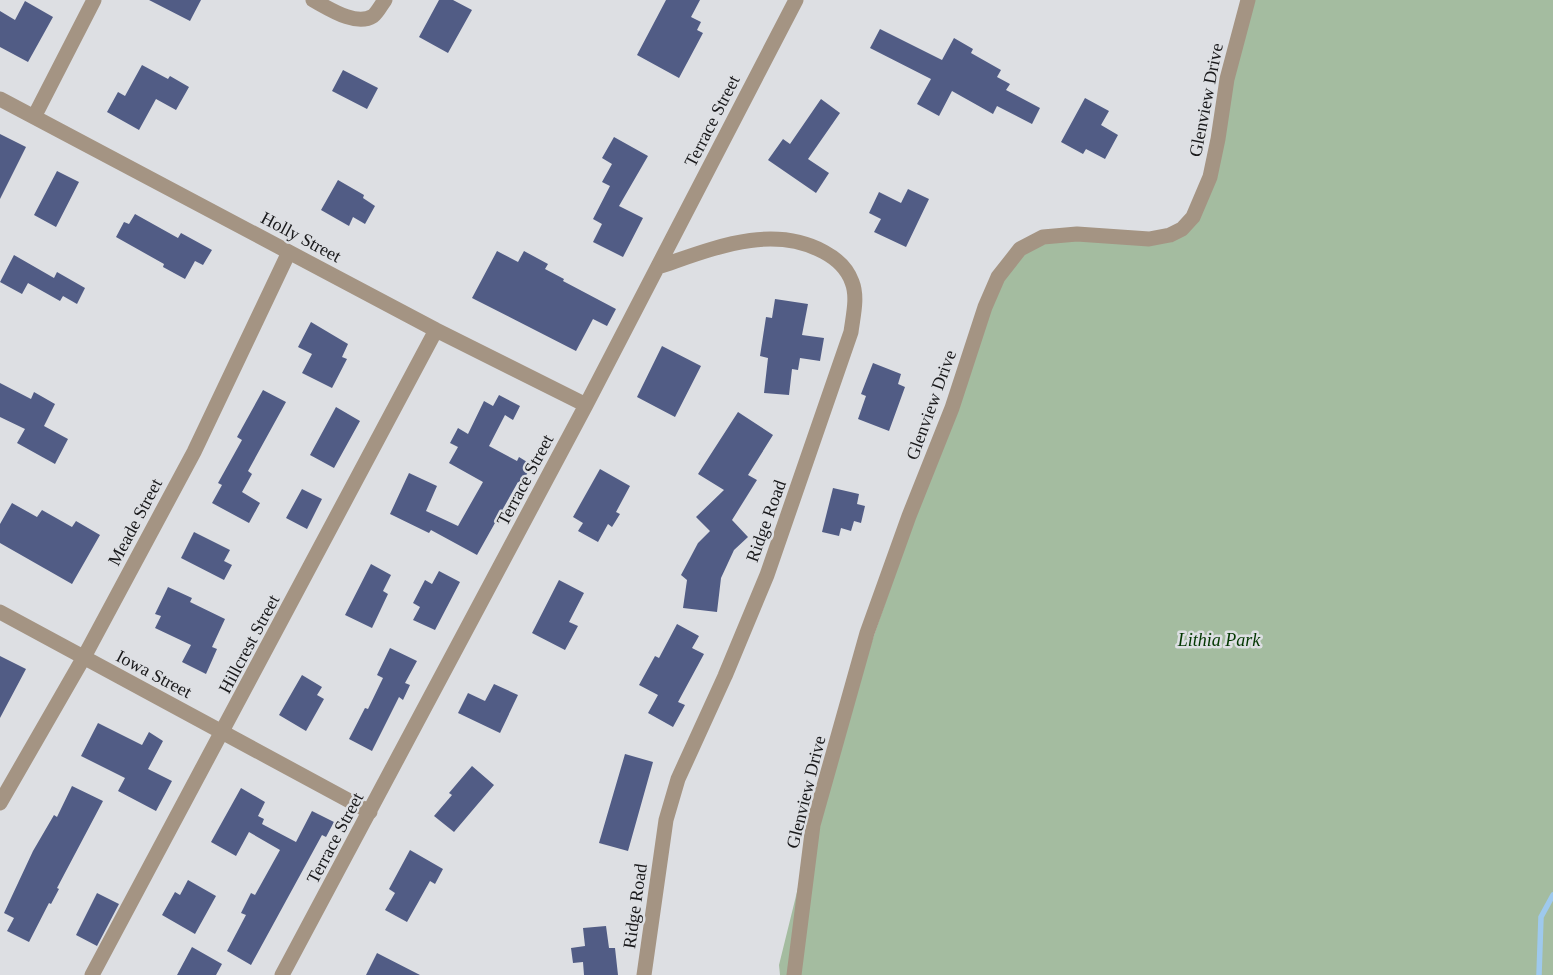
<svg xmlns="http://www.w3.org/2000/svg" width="1553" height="975" font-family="Georgia,serif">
	<rect width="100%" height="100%" fill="#dddfe3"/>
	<path fill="#a4bca0" d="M 1248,0 L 1553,0 L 1553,975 L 780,975 L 779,965 L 826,774 L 998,277 L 1043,237 L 1149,239 L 1193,217 Z"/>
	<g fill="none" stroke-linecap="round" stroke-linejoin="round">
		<path stroke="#9ec9ed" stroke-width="5.5" d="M 1539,975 L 1541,917 L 1553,895"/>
	</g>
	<path fill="#515c85" d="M 149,0 L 201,0 L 190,21 Z
		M 439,0 L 453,0 L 472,10 L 448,53 L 419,37 Z
		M 666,0 L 700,0 L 691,17 L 701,22 L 697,30 L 703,33 L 679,78 L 637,55 Z
		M 25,1 L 53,17 L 28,62 L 0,47 L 0,11 L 15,20 Z
		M 880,29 L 942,60 L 954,38 L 973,49 L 971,53 L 1001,70 L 997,77 L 1010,84 L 1006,90 L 1040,108 L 1032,124 L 997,106 L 993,114 L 952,91 L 939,116 L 917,104 L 931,79 L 870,48 Z
		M 142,65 L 168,79 L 170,76 L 189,87 L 176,110 L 156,99 L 139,130 L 107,112 L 118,92 L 125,96 Z
		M 343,70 L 378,88 L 367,109 L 332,91 Z
		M 1085,98 L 1109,111 L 1101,125 L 1118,135 L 1105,159 L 1086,149 L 1083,154 L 1061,142 Z
		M 821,99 L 840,113 L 808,159 L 829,173 L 816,193 L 768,160 L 783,139 L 790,144 Z
		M 0,134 L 26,147 L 0,199 Z
		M 614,137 L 648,156 L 619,206 L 643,218 L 623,257 L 593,242 L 602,224 L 593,219 L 610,186 L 602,182 L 612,164 L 602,158 Z
		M 57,171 L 79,182 L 56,227 L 34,215 Z
		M 338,180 L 364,195 L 363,198 L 375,206 L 365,224 L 353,217 L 349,226 L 321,210 Z
		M 908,189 L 929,199 L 906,247 L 874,232 L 881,219 L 869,213 L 879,192 L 901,203 Z
		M 135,214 L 178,238 L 181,233 L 212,250 L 203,265 L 195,261 L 185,279 L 163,267 L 164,264 L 116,237 L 124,222 L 129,224 Z
		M 497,251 L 518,262 L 524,251 L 548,264 L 545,269 L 564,279 L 563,281 L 616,309 L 607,326 L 593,319 L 576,351 L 472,298 Z
		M 14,255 L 54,278 L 57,272 L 85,288 L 77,304 L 63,296 L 60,301 L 28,283 L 22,294 L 0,282 Z
		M 775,299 L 808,304 L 802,335 L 824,338 L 820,361 L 800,358 L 798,370 L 792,369 L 789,395 L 764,393 L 768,358 L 760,356 L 766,317 L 772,318 Z
		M 311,322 L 348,344 L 342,357 L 347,359 L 332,388 L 302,373 L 312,354 L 298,347 Z
		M 662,346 L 701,366 L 675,417 L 637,397 Z
		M 873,363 L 901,374 L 898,384 L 905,387 L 889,431 L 858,419 L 866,396 L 861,394 Z
		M 0,383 L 31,399 L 34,392 L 55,404 L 44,426 L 68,439 L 55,464 L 17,443 L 25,429 L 0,417 Z
		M 263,390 L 286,402 L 248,471 L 252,474 L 242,492 L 260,503 L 249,523 L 212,503 L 222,485 L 218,483 L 242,440 L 237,437 Z
		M 499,395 L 520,406 L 513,420 L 505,415 L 489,446 L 517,461 L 519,457 L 532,465 L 521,484 L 518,482 L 477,555 L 431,530 L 429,533 L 390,514 L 409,473 L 437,486 L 426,511 L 458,526 L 483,482 L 449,463 L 458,447 L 450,443 L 458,428 L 468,434 L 484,401 L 493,406 Z
		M 336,407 L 360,421 L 334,468 L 310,455 Z
		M 738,412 L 773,435 L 748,475 L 757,480 L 732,520 L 748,537 L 734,550 L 721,578 L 717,612 L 683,608 L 687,580 L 681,575 L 698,543 L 710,531 L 696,517 L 724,490 L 698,474 Z
		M 600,469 L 630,486 L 616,512 L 620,514 L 612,527 L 608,524 L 598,542 L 578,531 L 583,523 L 573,517 Z
		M 833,488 L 859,494 L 857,504 L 865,506 L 861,523 L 854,521 L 851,531 L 841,528 L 839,536 L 822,532 Z
		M 302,489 L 322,499 L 307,529 L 286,518 Z
		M 12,503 L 37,517 L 42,510 L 72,527 L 76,521 L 100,535 L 72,584 L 0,543 L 0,524 Z
		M 194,532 L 230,550 L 224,561 L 232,565 L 224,580 L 181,558 Z
		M 371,564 L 391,575 L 383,591 L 388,594 L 372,628 L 345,615 Z
		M 439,571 L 460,582 L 435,630 L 413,620 L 420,607 L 413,603 L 425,580 L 432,584 Z
		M 559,580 L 584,593 L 569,622 L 578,626 L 565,650 L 532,633 Z
		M 168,587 L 192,598 L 190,602 L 225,619 L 212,647 L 217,649 L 206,674 L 182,662 L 191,645 L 155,628 L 161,616 L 155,614 Z
		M 677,624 L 699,636 L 692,648 L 704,654 L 678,702 L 685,705 L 673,727 L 648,713 L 658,695 L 639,685 L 655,656 L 659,658 Z
		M 390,648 L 417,661 L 405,683 L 410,685 L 403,700 L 399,697 L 372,751 L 349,739 L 365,708 L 368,709 L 383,678 L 377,675 Z
		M 0,656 L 26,669 L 0,718 Z
		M 302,675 L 322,687 L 317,695 L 324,699 L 306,731 L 279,715 Z
		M 494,684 L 518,695 L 500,733 L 458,713 L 468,693 L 485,701 Z
		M 98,723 L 142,745 L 149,732 L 163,741 L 148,769 L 172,781 L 156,811 L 118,791 L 125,778 L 81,756 Z
		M 625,754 L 653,762 L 628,851 L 599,843 Z
		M 472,766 L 494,785 L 454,832 L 434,816 L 452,795 L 449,793 Z
		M 72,786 L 103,801 L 57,888 L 59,889 L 51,904 L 49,903 L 29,942 L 7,931 L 14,918 L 4,913 L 33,851 L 54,815 L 57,817 Z
		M 241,788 L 265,802 L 258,816 L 264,819 L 262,824 L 296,842 L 312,811 L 334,822 L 326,837 L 322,835 L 251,965 L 227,951 L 246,915 L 241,913 L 251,893 L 255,895 L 280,850 L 249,832 L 236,856 L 211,842 Z
		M 410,850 L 443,869 L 435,884 L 430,881 L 407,922 L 385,910 L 395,893 L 389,889 Z
		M 188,880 L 216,896 L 195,934 L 162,915 L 175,892 L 180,895 Z
		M 97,893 L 119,904 L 97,946 L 76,935 Z
		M 606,926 L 609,948 L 615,948 L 618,975 L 584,975 L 583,962 L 573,963 L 571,948 L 585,946 L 583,928 Z
		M 192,947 L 222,964 L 216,975 L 177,975 Z
		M 377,953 L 420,975 L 366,975 Z"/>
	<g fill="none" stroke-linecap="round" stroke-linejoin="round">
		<path stroke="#a49483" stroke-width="15" d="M 313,0 C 328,8 356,27 373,16 C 378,12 381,5 385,0
			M 0,99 L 436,330 L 586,405
			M 34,117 L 94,0
			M 0,612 L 370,812
			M 0,803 L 84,657 L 194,452 L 289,252
			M 92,975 L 436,330
			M 282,975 L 586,405 L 796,0
			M 644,975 L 666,820 L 678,779 L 725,676 L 767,575 L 851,332 C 853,316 858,297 852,282 C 847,268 837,259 824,252 C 771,223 712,249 658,267
			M 794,975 L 813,825 L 867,633 L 909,516 L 952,408 L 985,307 L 998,277 L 1020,249 L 1043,237 L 1077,234 L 1149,239 L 1170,235 L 1182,229 L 1193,217 L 1210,177 L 1218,139 L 1227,79 L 1248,0"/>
	</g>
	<g text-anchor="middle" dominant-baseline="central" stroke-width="5" stroke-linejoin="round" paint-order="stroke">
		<g font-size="18" fill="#19191b" stroke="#dddfe3">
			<text transform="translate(1206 100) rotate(-79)">Glenview Drive</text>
			<text transform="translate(712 121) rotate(-63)">Terrace Street</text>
			<text transform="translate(301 237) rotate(28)">Holly Street</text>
			<text transform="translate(931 405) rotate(-70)">Glenview Drive</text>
			<text transform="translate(525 480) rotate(-62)">Terrace Street</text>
			<text transform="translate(766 521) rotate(-70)">Ridge Road</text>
			<text transform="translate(135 522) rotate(-62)">Meade Street</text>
			<text transform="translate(249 644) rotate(-62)">Hillcrest Street</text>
			<text transform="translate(154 674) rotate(28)">Iowa Street</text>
			<text transform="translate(806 792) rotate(-76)">Glenview Drive</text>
			<text transform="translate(335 838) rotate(-62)">Terrace Street</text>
			<text transform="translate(635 906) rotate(-82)">Ridge Road</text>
		</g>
		<g font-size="18" font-style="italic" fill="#023600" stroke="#dddfe3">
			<text x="1219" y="640">Lithia Park</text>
		</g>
	</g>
</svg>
